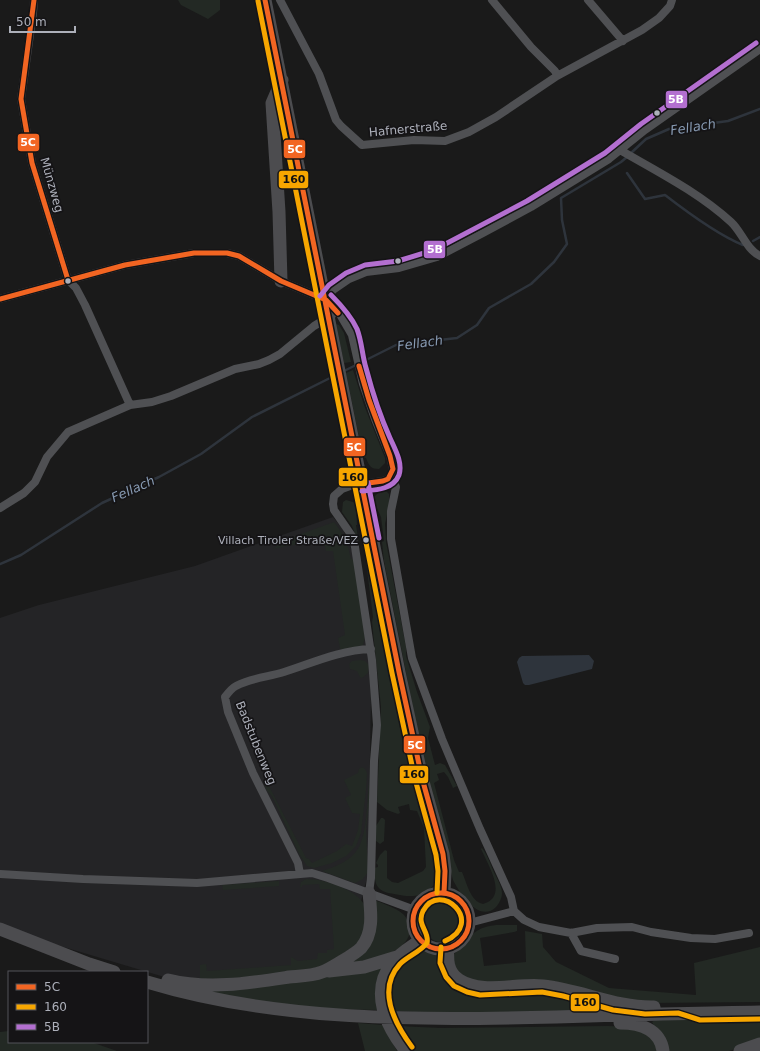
<svg xmlns="http://www.w3.org/2000/svg" width="760" height="1051" font-family="'DejaVu Sans',sans-serif">
	<rect width="100%" height="100%" fill="#1a1a1a"/>
	<path fill="#242426" d="M 333,517 L 343,529 L 354,556 L 370,674 L 371,694 L 368,874 L 350,944 L 326,962 L 200,981 L 161,976 L 0,928 L 0,618 L 39,605 L 195,566 Z"/>
	<path fill="#232924" d="M 178,0 L 220,0 L 220,10 L 208,19 L 181,5 Z
		M 336,324 L 339,325 L 344,333 L 351,362 L 344,363 Z
		M 353,370 L 364,405 L 385,458 L 385,463 L 379,469 C 371,469 369,466 366,458 L 363,457 L 346,373 Z
		M 382,489 L 385,490 L 389,494 L 389,505 L 385,524 L 386,542 L 406,647 L 406,656 L 417,692 L 430,727 L 428,738 L 435,765 L 440,763 L 445,765 L 457,786 L 453,788 L 448,777 L 444,772 L 437,774 L 439,780 L 434,783 L 454,860 L 459,872 L 462,872 C 467,883 470,901 483,904 C 509,897 488,865 481,849 L 482,848 C 487,854 490,863 493,870 C 496,877 502,886 502,893 C 502,898 499,904 496,907 C 479,924 459,892 453,880 L 428,784 L 384,561 L 382,542 L 384,541 L 381,517 L 376,506 L 374,497 L 379,492 L 378,490 Z
		M 346,500 L 353,502 L 356,505 L 357,525 L 356,525 L 359,544 L 352,526 L 342,512 L 343,502 Z
		M 334,522 C 344,534 348,545 351,559 L 354,559 L 365,637 L 363,645 L 360,647 L 342,651 L 340,648 L 338,638 L 345,635 L 333,551 L 326,551 C 325,549 326,547 324,545 C 316,540 282,547 272,549 L 293,537 Z
		M 365,554 L 372,576 L 381,626 L 400,696 L 440,870 C 433,896 418,899 394,894 C 388,893 382,892 378,887 C 374,882 375,874 374,868 L 378,867 L 378,865 L 376,863 L 380,855 L 385,850 L 387,851 L 387,878 L 392,882 L 398,883 L 423,871 L 426,867 L 424,828 L 417,811 L 410,810 L 409,804 L 398,807 L 400,813 L 398,814 L 387,810 L 377,802 L 381,707 L 372,622 L 373,617 Z
		M 361,660 L 365,661 L 369,665 L 368,673 L 362,678 L 360,677 L 357,671 L 350,669 L 349,664 L 352,661 Z
		M 362,767 L 365,769 L 367,773 L 366,790 L 361,833 L 356,846 L 346,856 L 332,863 L 314,868 L 307,866 L 299,854 L 272,796 L 267,791 L 263,782 L 265,781 L 264,779 L 266,777 L 274,778 L 276,782 L 269,786 L 306,858 L 309,859 L 312,863 L 337,851 L 346,844 L 352,846 L 358,830 L 360,814 L 352,813 L 345,798 L 351,795 L 344,780 L 358,773 L 359,769 Z
		M 369,780 L 369,805 L 366,828 L 368,872 L 363,879 L 355,883 L 322,871 C 334,867 346,863 355,853 C 368,838 367,800 369,780 Z
		M 381,818 L 383,818 L 385,820 L 384,841 L 380,844 L 376,841 L 376,826 Z
		M 306,879 C 322,878 364,891 366,910 C 367,918 363,933 362,941 L 325,965 L 300,972 L 200,981 L 200,965 L 206,964 L 207,971 L 291,965 L 291,957 L 298,961 L 317,959 L 318,953 L 327,953 L 327,950 L 334,949 L 330,889 L 320,889 L 319,884 L 302,885 L 302,887 L 300,887 L 301,882 Z
		M 279,881 L 279,886 L 223,890 L 222,885 Z
		M 372,899 C 381,903 395,907 403,914 C 407,918 410,924 410,930 C 409,956 356,964 337,968 L 362,951 Z
		M421 921a21 21 0 1 1 42 0a21 21 0 1 1-42 0Z
		M 496,925 L 517,925 L 517,931 L 514,932 L 480,938 L 484,966 L 526,962 L 525,931 L 542,934 L 543,947 L 556,962 L 609,988 L 696,995 L 694,963 L 760,947 L 760,1002 L 646,1003 L 480,985 L 457,974 L 452,958 C 456,950 461,947 466,941 C 476,930 481,927 496,925 Z
		M 426,951 L 443,953 L 455,981 L 534,988 L 600,1004 L 601,1007 L 600,1010 L 464,1014 L 389,1011 C 389,1004 386,995 387,988 C 390,968 407,954 426,951 Z
		M 386,963 L 378,1010 L 323,1009 L 237,998 L 204,991 Z
		M 760,1018 L 760,1041 L 729,1051 L 667,1051 L 652,1022 L 655,1020 Z
		M 358,1023 L 383,1025 L 397,1051 L 365,1051 Z
		M 397,1026 L 441,1028 L 608,1026 L 633,1027 L 653,1037 L 658,1051 L 413,1051 L 404,1040 Z
		M 9,1031 L 9,1042 L 91,1042 L 117,1051 L 0,1051 L 0,1032 Z"/>
	<path fill="#2e343c" d="M 589,655 L 594,661 L 592,669 L 529,685 L 525,685 L 523,683 L 517,662 L 519,658 L 522,656 Z"/>
	<g fill="none" stroke-linecap="round" stroke-linejoin="round">
		<path stroke="#2e343c" stroke-width="2.5" d="M 631,153 L 646,139 L 669,129 L 728,121 L 760,109
			M 627,173 L 645,199 L 665,195 C 687,212 718,235 743,245
			M 753,241 L 760,237
			M 344,371 L 396,345 L 457,338 L 477,325 L 489,308 L 531,284 L 554,262 L 567,244 L 562,220 L 561,198 L 621,162 L 627,157
			M 0,564 L 21,555 L 102,503 L 159,477 L 201,454 L 252,417 L 336,375"/>
		<path stroke="#4f5053" stroke-width="8" d="M 34,0 L 33,13 L 21,99 L 32,163 L 68,280
			M 280,0 L 319,74 L 336,120 L 341,126 L 362,145 L 414,140 L 445,141 L 469,132 L 496,117 L 557,76 L 642,30 L 659,18 L 670,6 L 672,0
			M 492,0 L 531,47 L 555,71 L 557,76
			M 588,0 L 623,41
			M 620,150 C 658,172 698,192 731,222 C 742,232 746,249 760,256
			M 68,280 L 76,288 L 85,305 L 130,405
			M 0,299 L 125,265 L 194,253 L 227,253 L 239,256 L 281,281 L 326,300 L 338,311 L 352,335 L 363,384 L 375,419 L 390,456 L 393,469 L 391,475 L 388,479 L 383,481 L 350,486 L 342,489 L 334,496 L 333,504 L 334,510 L 352,536 L 355,547 L 372,660 L 377,725 L 374,761 L 371,878 L 369,893
			M 326,300 L 333,290 L 349,279 L 366,272 L 399,268 L 437,257 L 483,233 L 531,207 L 609,159 L 645,130 L 760,49
			M 391,475 L 396,487 L 391,511 L 391,539 L 412,658 L 442,739 L 480,829 L 511,897 L 514,911 L 469,923
			M 0,508 L 24,493 L 35,482 L 47,457 L 68,432 L 130,405 L 152,402 L 171,396 L 235,369 L 259,364 L 269,360 L 280,354 L 314,326 L 332,315
			M 0,874 L 83,879 L 197,883 L 312,873 L 328,878 L 415,910
			M 300,874 L 298,863 L 253,773 L 228,712 L 225,697 C 228,693 232,688 236,686 C 251,678 268,677 284,672 C 312,663 340,650 371,649
			M 514,911 L 524,920 L 539,927 L 571,933 L 597,928 L 632,927 L 651,932 L 691,938 L 715,939 L 749,933
			M 571,933 L 581,951 L 615,959"/>
		<path stroke="#4c4c4f" stroke-width="13" d="M 265,0 L 399,672 L 422,778 L 443,854 L 445,871 L 444,893
			M 281,281 L 279,212 L 272,103 L 282,80
			M413 921a28 28 0 1 1 56 0a28 28 0 1 1-56 0Z
			M 0,929 L 89,964 L 114,972
			M 448,947 C 447,960 447,972 459,980 C 482,995 517,983 543,986 C 581,990 616,1008 654,1007
			M 329,971 L 364,967 L 400,956
			M 168,980 C 208,990 250,983 289,977 C 300,976 312,976 322,972 C 329,970 356,953 361,948 C 374,933 371,912 369,893
			M 147,982 C 279,1022 419,1020 556,1017 C 624,1015 692,1013 760,1012
			M 620,1023 C 639,1023 660,1029 663,1051
			M 406,1051 C 386,1026 370,992 392,963 C 399,954 411,947 421,940
			M 740,1051 L 760,1044"/>
		<defs>
			<path id="bus-1" d="M 34,0 L 21,99 L 32,163 L 68,280
				M 265,0 L 399,672 L 422,778 L 443,854 L 445,871 L 444,893
				M 0,299 L 125,265 L 194,253 L 227,253 L 239,256 L 281,281 L 326,300 L 338,313
				M 359,366 L 369,400 L 390,456 L 393,469 L 388,479 L 383,481 L 361,484
				M413 921a28 28 0 1 1 56 0a28 28 0 1 1-56 0Z"/>
			<path id="bus-2" d="M 258,1 L 392,673 L 415,779 L 436,855 L 438,871 L 437,893
				M 441,947 L 440,963 L 446,977 L 454,986 L 467,992 L 480,995 L 542,992 L 563,996 L 613,1010 L 645,1014 L 678,1013 L 700,1020 L 760,1019
				M 412,1047 C 395,1024 376,990 400,964 C 408,956 420,952 427,943 C 430,932 416,925 423,911 C 440,879 486,923 445,941"/>
			<path id="bus-3" d="M 331,295 C 341,305 351,316 357,329 C 362,342 362,355 366,368 C 372,391 380,416 390,438 C 395,449 403,463 399,475 C 393,490 375,490 362,491
				M 320,296 L 329,285 L 346,273 L 365,265 L 398,261 L 434,250 L 527,201 L 605,153 L 641,124 L 756,43
				M 368,483 L 379,538"/>
		</defs>
		<use href="#bus-1" stroke="#151416" stroke-width="8"/>
		<use href="#bus-2" stroke="#151416" stroke-width="8"/>
		<use href="#bus-3" stroke="#151416" stroke-width="8"/>
		<use href="#bus-1" stroke="#f26522" stroke-width="5"/>
		<use href="#bus-2" stroke="#f7a600" stroke-width="5"/>
		<use href="#bus-3" stroke="#b36fd0" stroke-width="5"/>
	</g>
	<g fill="#adb0ba" stroke="#151416" stroke-width="1.5">
		<circle cx="657" cy="113" r="3.5"/>
		<circle cx="398" cy="261" r="3.5"/>
		<circle cx="68" cy="281" r="3.5"/>
		<circle cx="366" cy="540" r="3.5"/>
	</g>
	<g text-anchor="middle" dominant-baseline="central" stroke-width="3.5" stroke-linejoin="round" paint-order="stroke">
		<g font-size="11" fill="#adb0ba" stroke="#151416" text-anchor="end">
			<text x="358" y="540">Villach Tiroler Straße/VEZ</text>
		</g>
		<g font-size="12" fill="#adb0ba" stroke="#151416">
			<text transform="translate(408 129) rotate(-5)">Hafnerstraße</text>
			<text transform="translate(52 185) rotate(74)">Münzweg</text>
			<text transform="translate(256 743) rotate(68)">Badstubenweg</text>
		</g>
		<g font-size="13" font-style="italic" fill="#879ab2" stroke="#151416">
			<text transform="translate(693 127) rotate(-9)">Fellach</text>
			<text transform="translate(420 343) rotate(-8)">Fellach</text>
			<text transform="translate(133 489) rotate(-24)">Fellach</text>
		</g>
	</g>
	<g stroke="#151416" stroke-width="1.5">
		<rect x="665" y="90" width="23" height="19" rx="4" fill="#b36fd0"/>
		<rect x="17" y="133" width="23" height="19" rx="4" fill="#f26522"/>
		<rect x="283" y="139" width="23" height="20" rx="4" fill="#f26522"/>
		<rect x="278" y="170" width="31" height="19" rx="4" fill="#f7a600"/>
		<rect x="423" y="240" width="23" height="19" rx="4" fill="#b36fd0"/>
		<rect x="343" y="437" width="23" height="20" rx="4" fill="#f26522"/>
		<rect x="338" y="467" width="30" height="20" rx="4" fill="#f7a600"/>
		<rect x="403" y="735" width="23" height="19" rx="4" fill="#f26522"/>
		<rect x="399" y="765" width="30" height="19" rx="4" fill="#f7a600"/>
		<rect x="570" y="993" width="30" height="19" rx="4" fill="#f7a600"/>
	</g>
	<g font-size="11" text-anchor="middle" font-weight="bold" fill="#fff">
		<text x="676" y="103">5B</text>
		<text x="28" y="146">5C</text>
		<text x="295" y="153">5C</text>
		<text x="435" y="253">5B</text>
		<text x="354" y="451">5C</text>
		<text x="415" y="749">5C</text>
	</g>
	<g font-size="11" text-anchor="middle" font-weight="bold" fill="#111">
		<text x="294" y="183">160</text>
		<text x="353" y="481">160</text>
		<text x="414" y="778">160</text>
		<text x="585" y="1006">160</text>
	</g>
	<rect x="8" y="971" width="140" height="72" fill="#151416" stroke="#525258"/>
	<rect x="16" y="984" width="20" height="6" fill="#f26522" stroke="#525258"/>
	<text x="44" y="991" font-size="12" fill="#adb0ba">5C</text>
	<rect x="16" y="1004" width="20" height="6" fill="#f7a600" stroke="#525258"/>
	<text x="44" y="1011" font-size="12" fill="#adb0ba">160</text>
	<rect x="16" y="1024" width="20" height="6" fill="#b36fd0" stroke="#525258"/>
	<text x="44" y="1031" font-size="12" fill="#adb0ba">5B</text>
	<path d="M10 26v6h65v-6" fill="none" stroke="#adb0ba" stroke-width="2"/>
	<text x="16" y="26" font-size="12" fill="#adb0ba" stroke="#151416" stroke-width="3" paint-order="stroke">50 m</text>
</svg>
